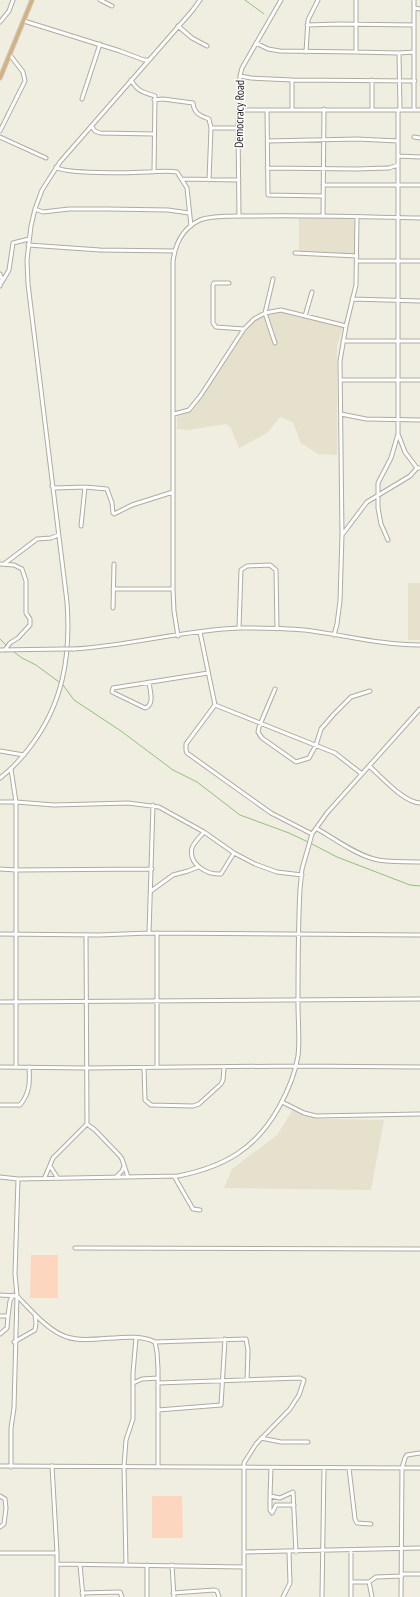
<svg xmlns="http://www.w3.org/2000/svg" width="420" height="1597" font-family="'PT Sans Narrow',sans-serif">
	<rect width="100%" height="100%" fill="#f0ede1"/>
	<path fill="#e6e1cd" d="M 299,217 L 353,219 L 355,223 L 354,254 L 299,251 Z
		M 280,312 L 343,327 L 337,346 L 337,455 L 318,454 L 301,443 L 293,422 L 280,417 L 267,433 L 239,448 L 231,428 L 226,424 L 188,430 L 177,429 L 177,417 L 192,411 L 242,333 L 254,322 L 263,316 Z
		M 408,583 L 420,583 L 420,640 L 408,640 Z
		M 294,1108 L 318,1119 L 384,1120 L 371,1190 L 224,1188 L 232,1169 L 277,1135 Z"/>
	<path fill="#fcd6bf" d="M 31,1255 L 58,1255 L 58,1298 L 30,1298 Z
		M 152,1496 L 182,1496 L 183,1538 L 152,1538 Z"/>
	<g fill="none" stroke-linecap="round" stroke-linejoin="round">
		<path stroke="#92c17b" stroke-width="1" d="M 245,0 L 264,14
			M 0,639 L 6,645
			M 14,652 L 22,658 L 36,665 L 59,682
			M 63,685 L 74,700 L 121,731 L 173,770 L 197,782 L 240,815 L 289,833 L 308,842
			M 312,844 L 337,857 L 410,885 L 420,886"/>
		<defs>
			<path id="minor" d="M 100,0 L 112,6
				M 414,0 L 414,109
				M 414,8 L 420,9
				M 24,21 L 120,51 L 144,60 L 149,60
				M 0,22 L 9,11 L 13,0
				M 307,25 L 339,24 L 414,25
				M 178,26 L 192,38 L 207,46
				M 256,43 L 268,49 L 280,51 L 356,52 L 356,0
				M 306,52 L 308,20 L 318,0
				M 356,52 L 399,53 L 414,52
				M 399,53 L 400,110
				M 240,76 L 251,78 L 292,80 L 292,109
				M 131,80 C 138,92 143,92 155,96 L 154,172
				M 292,80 L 415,81
				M 82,99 L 100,44
				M 154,100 L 163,99 L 193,103 C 194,114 201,116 209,119 L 211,128
				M 372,109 L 372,80
				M 239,110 L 420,110
				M 267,110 L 268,195 L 323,196
				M 398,110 L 398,434 L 405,452 L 417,468
				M 91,126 L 95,131 L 100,133 L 154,134
				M 0,131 L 25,81 L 23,72 L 10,55
				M 0,137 L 46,158
				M 414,137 L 420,138
				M 268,141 L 357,139 L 398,141
				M 398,156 L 420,157
				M 56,167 C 63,174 132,173 146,172 C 155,172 167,170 177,172 L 187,188 L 191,226
				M 267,168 L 356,169 L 389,168 L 398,165
				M 182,179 L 239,180
				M 209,180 L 211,128 L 238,128
				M 323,185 L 420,185
				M 35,209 L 43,212 L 69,209 L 108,209 L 168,210 L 189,213
				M 239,216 L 238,128 L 240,76 L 242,68 L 281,0
				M 323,216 L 324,109
				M 28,245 L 100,250 L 175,251
				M 295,253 L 357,256
				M 357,261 L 420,261
				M 0,274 L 2,279 L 0,286
				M 273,279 L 265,313 L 275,343
				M 2,282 L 9,270 L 13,243 L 29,239
				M 229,283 L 214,283 L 213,285 L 213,323 L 216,327 L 244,329
				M 352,299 L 420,301
				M 305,316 L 312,292
				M 343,341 L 420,341
				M 340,380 L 420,380
				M 174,414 L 189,410 L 201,395 L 244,329 L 254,319 L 265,313 L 281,310 L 346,326
				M 341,414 L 366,419 L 420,420
				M 52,486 L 55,488 L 85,487 L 107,489 L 112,503 L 113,513 L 114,514 L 132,505 L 173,492
				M 81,526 L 85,487
				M 342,535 L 367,502 L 410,476 L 417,468 L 420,468
				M 388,540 L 381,524 L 378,508 L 378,483 L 391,458 L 398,434
				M 0,564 L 14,565 L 22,569 L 26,581 L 26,613 L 30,619 L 30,625 L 18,638 L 10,643 L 5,650
				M 4,564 L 37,539 L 51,538 L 58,535
				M 113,589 L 173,589
				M 113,608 L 114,564
				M 239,628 L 241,570 L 247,566 L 270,565 L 276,570 L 277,629
				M 200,632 L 215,705 L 186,744 L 186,750 L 187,753 L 271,813 L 312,834
				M 334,635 L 337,624 L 340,601 L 342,535 L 340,361 L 346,326 L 356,285 L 357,217
				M 178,636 L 174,611 L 173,589 L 173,262 C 175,244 183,228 200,220 C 210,215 242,216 255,216 C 310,215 365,217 420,218
				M 73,649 C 129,646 183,630 239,628 C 263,628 288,628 312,631 C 348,636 383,645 420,645
				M 0,650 L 63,649
				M 149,682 C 150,691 155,705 145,708 L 112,692 L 113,688 L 208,673
				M 275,689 L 259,727 L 258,732 L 262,738 L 296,762 L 309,758 L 316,745 L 321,729 L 334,714 L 351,697 L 370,691
				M 215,705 L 335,753 L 362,774
				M 0,751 L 24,755
				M 369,766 C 382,777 403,802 420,803
				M 11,769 L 16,802 L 54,805 L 128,803 L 159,807 L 204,832 L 234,853 L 255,864 L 277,872 L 302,875
				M 0,778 C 12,769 21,759 30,747 C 63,704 71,656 67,602 L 28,284 L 27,260 L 31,226 L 35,209 L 42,190 L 60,162 L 192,11 L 200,0
				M 0,802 L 16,802 L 16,870 L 0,869
				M 316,828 C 333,838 355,854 374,859 C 388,863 405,861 420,862
				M 204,832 C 200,837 194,842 192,848 C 188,864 207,875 221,874 L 234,853
				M 151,891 L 173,875 L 188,871 L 198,867
				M 149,933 L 153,805
				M 0,934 L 99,935 L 149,933 L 420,935
				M 0,1002 L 420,999
				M 0,1067 L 86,1068 L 295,1066 L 420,1067
				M 16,1067 L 16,870 L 152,869
				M 157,1067 L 157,933
				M 144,1068 L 145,1100 L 151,1105 L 193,1106 L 199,1104 L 221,1084 L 223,1080 L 224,1068
				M 282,1102 L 304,1113 L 316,1116 L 420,1114
				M 0,1105 L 20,1105 C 30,1093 30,1082 29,1067
				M 87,1124 L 95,1130 L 120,1156 L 122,1159 L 128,1177
				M 50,1166 L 57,1177
				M 174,1176 L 193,1209 L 200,1210
				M 0,1177 L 18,1179 L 178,1176 C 224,1167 256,1149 279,1107 C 288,1091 295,1074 298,1056 C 300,1040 298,1021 298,1004 C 298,966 298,927 300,889 L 302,869 L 312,834 L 327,813 L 420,709
				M 45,1177 L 53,1158 L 87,1124 L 86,935
				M 116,1177 L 122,1171 L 124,1166
				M 18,1179 L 15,1274 L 17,1296 C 30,1309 48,1331 67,1337 C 92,1345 133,1330 155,1342 L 246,1339 L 248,1350 L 247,1380
				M 75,1248 L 420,1249
				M 0,1295 L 17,1296 L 14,1408 L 11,1428 L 11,1467
				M 0,1316 L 8,1316 L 10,1301 L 13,1295
				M 0,1334 L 7,1328 L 8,1316
				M 14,1342 L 35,1330 L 36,1323 L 35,1315
				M 155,1342 L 157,1352 L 158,1369 L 158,1467
				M 133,1383 L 142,1379 L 158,1378
				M 158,1383 L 300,1378 L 304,1380 L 299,1395 L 290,1409 L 256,1444 L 244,1463 L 244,1597
				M 158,1410 L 221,1405 L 225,1339
				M 261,1438 L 281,1442 L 308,1442
				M 0,1466 L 420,1468
				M 52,1466 L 57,1553 L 57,1597
				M 271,1468 L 270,1496 L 280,1498 L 293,1492 L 296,1552
				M 349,1468 L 355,1519 L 357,1523 L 371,1524
				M 0,1496 L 5,1499 L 6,1508 L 4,1524 L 0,1527
				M 270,1496 L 270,1510 L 272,1513
				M 272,1513 L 276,1505 L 294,1505
				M 244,1552 L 420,1548
				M 0,1553 L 57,1553
				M 58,1564 L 243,1567
				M 80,1565 L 83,1597
				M 126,1565 L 124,1466 L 126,1440 L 133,1419 L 133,1373 L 136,1338
				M 147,1565 L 147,1597
				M 172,1565 L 174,1597
				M 402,1574 L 420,1574
				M 351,1582 L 369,1582 L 372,1597
				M 369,1582 L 376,1577 L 402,1576
				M 82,1593 L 120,1592 L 122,1597
				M 173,1593 L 214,1590 L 217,1591 L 219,1597
				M 283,1597 L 290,1583 L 289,1552
				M 322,1597 L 324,1468
				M 351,1597 L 351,1551
				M 401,1597 L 402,1468 L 405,1458 L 407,1455 L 420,1453"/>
			<path id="major" d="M 0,78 L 32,0"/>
		</defs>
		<use href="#minor" stroke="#aeaba0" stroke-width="5"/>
		<use href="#major" stroke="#cececd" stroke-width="5.5"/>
		<use href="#minor" stroke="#fff" stroke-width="3"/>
		<use href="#major" stroke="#d4b27f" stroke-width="3.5"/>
		<defs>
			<path id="minor-bridge" d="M 63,649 L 73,649"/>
		</defs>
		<use href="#minor-bridge" stroke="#aeaba0" stroke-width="5" stroke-linecap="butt"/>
		<use href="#minor-bridge" stroke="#fff" stroke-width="3"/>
	</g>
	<g text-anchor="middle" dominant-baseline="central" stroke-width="3" stroke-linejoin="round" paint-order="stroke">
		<g font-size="12" fill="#1f1e1a" stroke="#fff">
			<text transform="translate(239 114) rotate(-89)">Democracy Road</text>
		</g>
	</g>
</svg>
